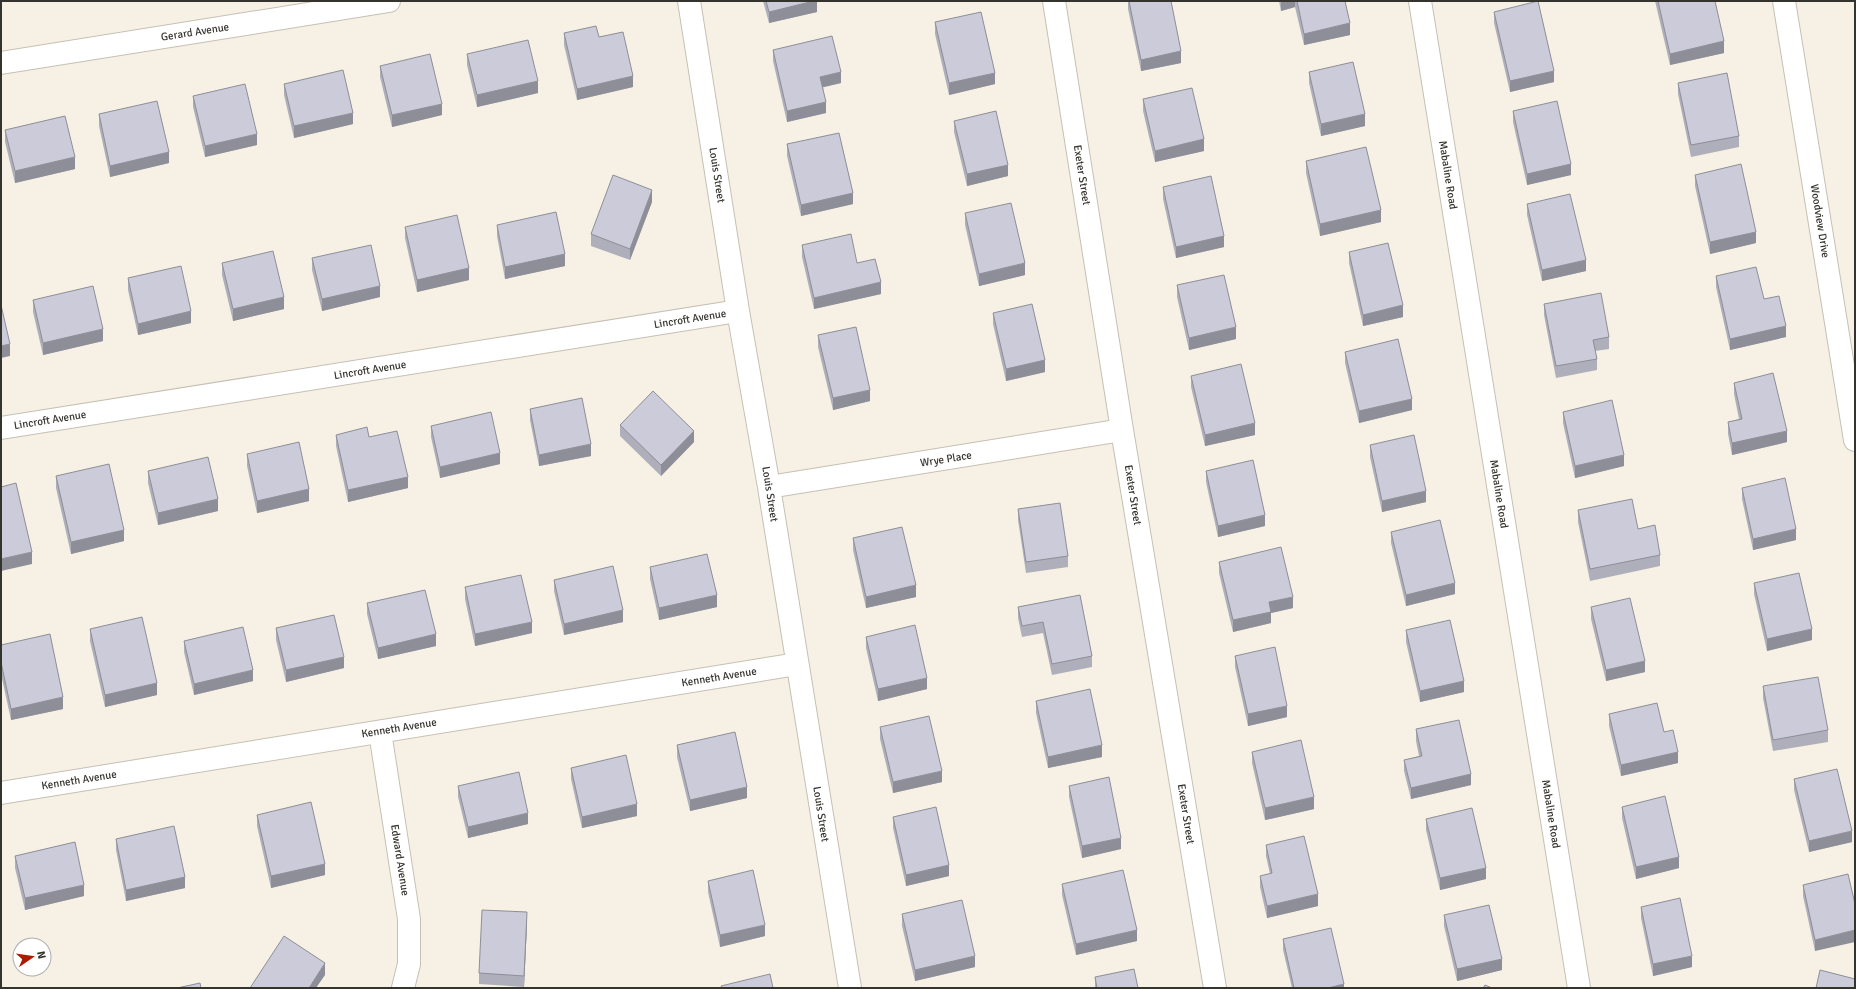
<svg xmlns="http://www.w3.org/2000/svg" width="1856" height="989" font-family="Signika,sans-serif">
	<rect width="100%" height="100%" fill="#f6f1e4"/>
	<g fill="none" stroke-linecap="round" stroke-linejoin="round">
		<defs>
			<path id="minor" d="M 689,1 L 738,311 L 769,487 L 850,988
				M 1054,1 L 1122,430 L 1215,988
				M 1420,1 L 1579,988
				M 1784,1 L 1855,440
				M 1,63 L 389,1
				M 1,428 L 738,311
				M 769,487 L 1122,430
				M 380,732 L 409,919 L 409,964 L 403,988
				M 1,793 L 797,664"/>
		</defs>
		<use href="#minor" stroke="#c5c0b4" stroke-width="24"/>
		<use href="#minor" stroke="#fff" stroke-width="22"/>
	</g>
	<path fill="#afafbb" d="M 763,1 L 817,1 L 817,12 L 769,23 Z
		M 1128,1 L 1171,1 L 1181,63 L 1141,71 L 1128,9 Z
		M 1279,1 L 1345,1 L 1350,35 L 1304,45 L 1295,7 L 1281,11 Z
		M 1655,1 L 1715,1 L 1724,53 L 1670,65 Z
		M 1494,12 L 1554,82 L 1510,92 L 1494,23 Z
		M 935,22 L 995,84 L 949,95 L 935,34 Z
		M 564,33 L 633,87 L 577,100 L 564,45 Z
		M 773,50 L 841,83 L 823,87 L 826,113 L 787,122 L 773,61 Z
		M 467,54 L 538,93 L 477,107 L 467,65 Z
		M 380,66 L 442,115 L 392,127 L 380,77 Z
		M 1309,72 L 1365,126 L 1321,136 L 1309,83 Z
		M 1678,83 L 1739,136 L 1739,147 L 1691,157 L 1678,94 Z
		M 284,84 L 353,124 L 294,138 L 284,95 Z
		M 193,96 L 257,145 L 205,157 L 193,107 Z
		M 1143,99 L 1204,151 L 1155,162 L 1143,111 Z
		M 1513,111 L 1571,175 L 1527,185 L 1513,122 Z
		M 99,114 L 169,163 L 110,177 L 99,126 Z
		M 954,121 L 1008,176 L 967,186 L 954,132 Z
		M 5,130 L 75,169 L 15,183 L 5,142 Z
		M 787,144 L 853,204 L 801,216 L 787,156 Z
		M 1306,161 L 1381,222 L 1320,236 L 1306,173 Z
		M 1695,175 L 1756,243 L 1710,254 L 1695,186 Z
		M 1163,187 L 1224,247 L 1176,258 L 1163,199 Z
		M 652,202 L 630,260 L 591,246 L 591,234 Z
		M 1527,204 L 1586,271 L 1542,281 L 1527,215 Z
		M 965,213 L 1025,275 L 979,286 L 965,225 Z
		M 497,225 L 565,266 L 505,279 L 497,236 Z
		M 405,227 L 469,280 L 417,292 L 405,238 Z
		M 802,245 L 857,263 L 881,294 L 814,309 L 802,257 Z
		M 1349,252 L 1403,317 L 1363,326 L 1349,263 Z
		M 312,258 L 380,297 L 322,311 L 312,270 Z
		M 222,263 L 284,309 L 233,321 L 222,275 Z
		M 1716,276 L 1764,299 L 1786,337 L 1730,350 L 1716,287 Z
		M 128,278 L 191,323 L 138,335 L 128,290 Z
		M 1177,285 L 1236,339 L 1189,350 L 1177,297 Z
		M 33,300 L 103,341 L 43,355 L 33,312 Z
		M 1544,304 L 1609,337 L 1609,349 L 1595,351 L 1597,359 L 1597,370 L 1556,378 L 1544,315 Z
		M 993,313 L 1045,372 L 1006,381 L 993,324 Z
		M 818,335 L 870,401 L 833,410 L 818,347 Z
		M 1345,352 L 1412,410 L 1359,423 L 1345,363 Z
		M 1191,376 L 1255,435 L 1205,446 L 1191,387 Z
		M 1734,383 L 1787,442 L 1732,455 L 1728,434 L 1728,422 L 1739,419 L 1734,394 Z
		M 530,409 L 591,456 L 539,466 L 530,420 Z
		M 1563,412 L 1624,466 L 1575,478 L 1563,423 Z
		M 620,425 L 694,442 L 661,476 L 620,436 Z
		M 431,426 L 500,464 L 440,478 L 431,437 Z
		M 336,435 L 369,437 L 408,488 L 348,502 L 336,446 Z
		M 1370,445 L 1426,502 L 1382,512 L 1370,457 Z
		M 247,454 L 309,501 L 257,513 L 247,466 Z
		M 148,471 L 218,511 L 158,525 L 148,483 Z
		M 1206,471 L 1265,526 L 1218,537 L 1206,482 Z
		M 56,476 L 124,541 L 71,554 L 56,488 Z
		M 1742,488 L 1796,540 L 1753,550 L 1742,499 Z
		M 1018,509 L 1068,556 L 1068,567 L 1026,573 L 1018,520 Z
		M 1578,510 L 1638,529 L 1660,555 L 1660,566 L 1590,581 L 1578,522 Z
		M 1391,532 L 1455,594 L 1406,606 L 1391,543 Z
		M 853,538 L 916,597 L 866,608 L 853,550 Z
		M 1219,562 L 1293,608 L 1271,613 L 1271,623 L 1233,632 L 1219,573 Z
		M 650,567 L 717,607 L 659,620 L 650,579 Z
		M 554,580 L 623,622 L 564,635 L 554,591 Z
		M 1754,583 L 1812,640 L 1767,651 L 1754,594 Z
		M 465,587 L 532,633 L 475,646 L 465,599 Z
		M 1080,595 L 1092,656 L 1092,667 L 1052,675 L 1043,633 L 1022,637 L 1018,618 L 1018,607 Z
		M 367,603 L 436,646 L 378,659 L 367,614 Z
		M 1591,607 L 1645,672 L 1606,681 L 1591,619 Z
		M 276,628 L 344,668 L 286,682 L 276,640 Z
		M 90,629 L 157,695 L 105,707 L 90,641 Z
		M 1406,630 L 1464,692 L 1420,702 L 1406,642 Z
		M 866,637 L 927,689 L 878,701 L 866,648 Z
		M 184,641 L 253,681 L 194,695 L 184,652 Z
		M 1,645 L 63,709 L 11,720 L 1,674 Z
		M 1235,656 L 1287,717 L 1248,726 L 1235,667 Z
		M 1763,686 L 1828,730 L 1828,742 L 1773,751 L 1763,698 Z
		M 1036,701 L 1102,757 L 1048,768 L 1036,713 Z
		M 1609,714 L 1664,732 L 1678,763 L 1621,776 L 1609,726 Z
		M 880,727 L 942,782 L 893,793 L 880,739 Z
		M 1416,729 L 1471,785 L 1411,799 L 1404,771 L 1404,760 L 1419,756 L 1416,741 Z
		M 677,745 L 747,798 L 690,811 L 677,757 Z
		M 1252,752 L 1314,809 L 1265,820 L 1252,763 Z
		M 571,768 L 637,816 L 582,828 L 571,779 Z
		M 1794,779 L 1852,842 L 1809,852 L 1794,790 Z
		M 458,786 L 528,824 L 468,838 L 458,797 Z
		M 1069,786 L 1121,849 L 1082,858 L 1069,797 Z
		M 1622,807 L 1679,868 L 1636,879 L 1622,818 Z
		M 257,815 L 325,875 L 271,888 L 257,826 Z
		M 893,817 L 949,876 L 906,886 L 893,828 Z
		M 1426,819 L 1486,879 L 1440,890 L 1426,830 Z
		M 116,839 L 185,888 L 126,901 L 116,850 Z
		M 1266,845 L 1318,906 L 1267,918 L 1260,887 L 1260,876 L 1270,874 L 1266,856 Z
		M 15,856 L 84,896 L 25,910 L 15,868 Z
		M 1848,874 L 1815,951 L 1803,896 L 1803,885 Z
		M 708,881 L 765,936 L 720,947 L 708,892 Z
		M 1062,884 L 1137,941 L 1076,955 L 1062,895 Z
		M 1641,907 L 1692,967 L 1653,976 L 1641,918 Z
		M 902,914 L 975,967 L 915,981 L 902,926 Z
		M 1444,915 L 1502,970 L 1457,981 L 1444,926 Z
		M 527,924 L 524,987 L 479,984 L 479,973 Z
		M 1283,939 L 1344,988 L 1292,988 L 1283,950 Z
		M 1095,977 L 1138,988 L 1095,988 Z"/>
	<path fill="#8e8e98" d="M 814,1 L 817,1 L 817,12 L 769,23 L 769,12 Z
		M 1281,1 L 1295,1 L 1295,7 L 1281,11 Z
		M 1350,23 L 1350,35 L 1304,45 L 1304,34 Z
		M 1724,41 L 1724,53 L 1670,65 L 1670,54 Z
		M 1181,51 L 1181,63 L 1141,71 L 1141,60 Z
		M 1554,71 L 1554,82 L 1510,92 L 1510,81 Z
		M 841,72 L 841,83 L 820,88 L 820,77 Z
		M 995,73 L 995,84 L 949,95 L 949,83 Z
		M 633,76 L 633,87 L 577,100 L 577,89 Z
		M 538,81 L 538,93 L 477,107 L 477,95 Z
		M 826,102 L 826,113 L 787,122 L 787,111 Z
		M 442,104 L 442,115 L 392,127 L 392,115 Z
		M 353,113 L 353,124 L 294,138 L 294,126 Z
		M 1365,114 L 1365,126 L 1321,136 L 1321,124 Z
		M 257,134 L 257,145 L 205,157 L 205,146 Z
		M 1204,139 L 1204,151 L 1155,162 L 1155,151 Z
		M 169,152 L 169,163 L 110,177 L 110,166 Z
		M 75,157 L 75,169 L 15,183 L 15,171 Z
		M 1571,164 L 1571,175 L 1527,185 L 1527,174 Z
		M 1008,165 L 1008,176 L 967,186 L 967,174 Z
		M 652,190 L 652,202 L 630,260 L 630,249 Z
		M 853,193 L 853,204 L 801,216 L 801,205 Z
		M 1381,210 L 1381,222 L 1320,236 L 1320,224 Z
		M 1756,232 L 1756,243 L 1710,254 L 1710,242 Z
		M 1224,236 L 1224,247 L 1176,258 L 1176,247 Z
		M 565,254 L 565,266 L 505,279 L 505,267 Z
		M 1586,260 L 1586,271 L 1542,281 L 1542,270 Z
		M 1025,263 L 1025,275 L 979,286 L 979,274 Z
		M 469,268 L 469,280 L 417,292 L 417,280 Z
		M 881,282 L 881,294 L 814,309 L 814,298 Z
		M 380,286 L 380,297 L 322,311 L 322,299 Z
		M 284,297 L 284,309 L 233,321 L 233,309 Z
		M 1403,305 L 1403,317 L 1363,326 L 1363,315 Z
		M 191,311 L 191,323 L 138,335 L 138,324 Z
		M 1786,326 L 1786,337 L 1730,350 L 1730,339 Z
		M 1236,327 L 1236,339 L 1189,350 L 1189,338 Z
		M 103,329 L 103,341 L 43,355 L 43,343 Z
		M 10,344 L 10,356 L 1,358 L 1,346 Z
		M 1045,360 L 1045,372 L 1006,381 L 1006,369 Z
		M 870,390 L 870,401 L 833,410 L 833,398 Z
		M 1412,399 L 1412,410 L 1359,423 L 1359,411 Z
		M 1255,423 L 1255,435 L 1205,446 L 1205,435 Z
		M 694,431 L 694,442 L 661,476 L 661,465 Z
		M 1787,431 L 1787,442 L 1732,455 L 1732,443 Z
		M 591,444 L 591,456 L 539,466 L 539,455 Z
		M 500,453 L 500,464 L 440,478 L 440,467 Z
		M 1624,455 L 1624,466 L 1575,478 L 1575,466 Z
		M 408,477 L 408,488 L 348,502 L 348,490 Z
		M 309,489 L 309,501 L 257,513 L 257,501 Z
		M 1426,491 L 1426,502 L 1382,512 L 1382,501 Z
		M 218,499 L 218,511 L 158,525 L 158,513 Z
		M 1265,515 L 1265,526 L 1218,537 L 1218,526 Z
		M 1796,529 L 1796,540 L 1753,550 L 1753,539 Z
		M 124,530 L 124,541 L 71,554 L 71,542 Z
		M 32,552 L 32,564 L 1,571 L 1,559 Z
		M 1455,583 L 1455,594 L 1406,606 L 1406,595 Z
		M 916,585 L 916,597 L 866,608 L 866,597 Z
		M 717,595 L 717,607 L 659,620 L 659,608 Z
		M 1293,597 L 1293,608 L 1271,613 L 1271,623 L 1233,632 L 1233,620 L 1269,602 Z
		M 623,610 L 623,622 L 564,635 L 564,624 Z
		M 532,622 L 532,633 L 475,646 L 475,634 Z
		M 1812,629 L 1812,640 L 1767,651 L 1767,639 Z
		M 436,634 L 436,646 L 378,659 L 378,648 Z
		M 344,657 L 344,668 L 286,682 L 286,670 Z
		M 1645,661 L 1645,672 L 1606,681 L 1606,670 Z
		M 253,670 L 253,681 L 194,695 L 194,684 Z
		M 927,678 L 927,689 L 878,701 L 878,689 Z
		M 1464,681 L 1464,692 L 1420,702 L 1420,691 Z
		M 157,683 L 157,695 L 105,707 L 105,695 Z
		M 63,697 L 63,709 L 11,720 L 11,709 Z
		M 1287,706 L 1287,717 L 1248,726 L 1248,714 Z
		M 1102,745 L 1102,757 L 1048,768 L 1048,757 Z
		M 1678,752 L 1678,763 L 1621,776 L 1621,765 Z
		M 942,771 L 942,782 L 893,793 L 893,782 Z
		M 1471,774 L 1471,785 L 1411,799 L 1411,788 Z
		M 747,787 L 747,798 L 690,811 L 690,800 Z
		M 1314,797 L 1314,809 L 1265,820 L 1265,808 Z
		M 637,804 L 637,816 L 582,828 L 582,817 Z
		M 528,813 L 528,824 L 468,838 L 468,827 Z
		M 1852,831 L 1852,842 L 1809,852 L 1809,841 Z
		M 1121,838 L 1121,849 L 1082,858 L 1082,846 Z
		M 1679,857 L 1679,868 L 1636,879 L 1636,867 Z
		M 325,864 L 325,875 L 271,888 L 271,876 Z
		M 949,865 L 949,876 L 906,886 L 906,875 Z
		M 1486,868 L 1486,879 L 1440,890 L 1440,878 Z
		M 185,877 L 185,888 L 126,901 L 126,890 Z
		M 84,885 L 84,896 L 25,910 L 25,898 Z
		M 1318,894 L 1318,906 L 1267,918 L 1267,906 Z
		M 527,912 L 527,924 L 524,987 L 524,976 Z
		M 765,925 L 765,936 L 720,947 L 720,935 Z
		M 1137,930 L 1137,941 L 1076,955 L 1076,944 Z
		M 1855,930 L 1855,942 L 1815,951 L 1815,940 Z
		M 975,956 L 975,967 L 915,981 L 915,970 Z
		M 1692,956 L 1692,967 L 1653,976 L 1653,964 Z
		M 1502,959 L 1502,970 L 1457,981 L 1457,969 Z
		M 325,963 L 325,975 L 316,988 L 309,988 Z
		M 1344,984 L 1344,988 L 1328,988 Z"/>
	<path fill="#cbcbd9" stroke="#8e8e98" d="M 766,1 L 814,1 L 769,12 Z
		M 1129,1 L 1171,1 L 1181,51 L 1141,60 Z
		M 1297,1 L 1345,1 L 1350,23 L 1304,34 Z
		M 1538,1 L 1554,71 L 1510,81 L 1494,12 Z
		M 1658,1 L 1715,1 L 1724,41 L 1670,54 Z
		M 981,12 L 995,73 L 949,83 L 935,22 Z
		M 596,26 L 599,37 L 623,32 L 633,76 L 577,89 L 564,33 Z
		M 832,36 L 841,72 L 820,77 L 826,102 L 787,111 L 773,50 Z
		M 528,40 L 538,81 L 477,95 L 467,54 Z
		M 430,54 L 442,104 L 392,115 L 380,66 Z
		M 1353,62 L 1365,114 L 1321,124 L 1309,72 Z
		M 343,70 L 353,113 L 294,126 L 284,84 Z
		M 1727,73 L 1739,136 L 1691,145 L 1678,83 Z
		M 245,84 L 257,134 L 205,146 L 193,96 Z
		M 1192,88 L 1204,139 L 1155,151 L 1143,99 Z
		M 157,101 L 169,152 L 110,166 L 99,114 Z
		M 1557,101 L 1571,164 L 1527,174 L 1513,111 Z
		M 996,111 L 1008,165 L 967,174 L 954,121 Z
		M 65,116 L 75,157 L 15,171 L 5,130 Z
		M 839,133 L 853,193 L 801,205 L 787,144 Z
		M 1366,147 L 1381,210 L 1320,224 L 1306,161 Z
		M 1741,164 L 1756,232 L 1710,242 L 1695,175 Z
		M 613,175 L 652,190 L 630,249 L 591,234 Z
		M 1211,176 L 1224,236 L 1176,247 L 1163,187 Z
		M 1570,194 L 1586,260 L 1542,270 L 1527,204 Z
		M 1011,203 L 1025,263 L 979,274 L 965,213 Z
		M 556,212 L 565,254 L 505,267 L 497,225 Z
		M 457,215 L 469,268 L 417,280 L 405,227 Z
		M 851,234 L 857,263 L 875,259 L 881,282 L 814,298 L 802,245 Z
		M 1388,243 L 1403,305 L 1363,315 L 1349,252 Z
		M 371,245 L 380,286 L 322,299 L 312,258 Z
		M 273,251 L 284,297 L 233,309 L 222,263 Z
		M 181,266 L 191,311 L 138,324 L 128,278 Z
		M 1756,267 L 1764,299 L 1779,296 L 1786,326 L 1730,339 L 1716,276 Z
		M 1224,275 L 1236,327 L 1189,338 L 1177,285 Z
		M 93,286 L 103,329 L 43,343 L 33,300 Z
		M 1601,293 L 1609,337 L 1593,340 L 1597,359 L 1556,366 L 1544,304 Z
		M 1032,304 L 1045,360 L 1006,369 L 993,313 Z
		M 1,305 L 10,344 L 1,346 Z
		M 856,327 L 870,390 L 833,398 L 818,335 Z
		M 1398,339 L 1412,399 L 1359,411 L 1345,352 Z
		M 1241,364 L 1255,423 L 1205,435 L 1191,376 Z
		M 1773,373 L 1787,431 L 1732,443 L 1728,422 L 1742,419 L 1734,383 Z
		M 653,391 L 694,431 L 661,465 L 620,425 Z
		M 582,398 L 591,444 L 539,455 L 530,409 Z
		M 1612,400 L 1624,455 L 1575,466 L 1563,412 Z
		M 491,412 L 500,453 L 440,467 L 431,426 Z
		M 367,427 L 369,437 L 397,431 L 408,477 L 348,490 L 336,435 Z
		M 1414,435 L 1426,491 L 1382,501 L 1370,445 Z
		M 299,442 L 309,489 L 257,501 L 247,454 Z
		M 208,457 L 218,499 L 158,513 L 148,471 Z
		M 1253,460 L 1265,515 L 1218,526 L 1206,471 Z
		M 109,464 L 124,530 L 71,542 L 56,476 Z
		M 1785,478 L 1796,529 L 1753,539 L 1742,488 Z
		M 16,483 L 32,552 L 1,559 L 1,487 Z
		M 1632,499 L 1638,529 L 1655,525 L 1660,555 L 1590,569 L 1578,510 Z
		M 1060,503 L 1068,556 L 1026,562 L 1018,509 Z
		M 1440,520 L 1455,583 L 1406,595 L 1391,532 Z
		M 902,527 L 916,585 L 866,597 L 853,538 Z
		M 1281,547 L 1293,597 L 1269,602 L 1271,612 L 1233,620 L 1219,562 Z
		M 707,554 L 717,595 L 659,608 L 650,567 Z
		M 613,566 L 623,610 L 564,624 L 554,580 Z
		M 1799,573 L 1812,629 L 1767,639 L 1754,583 Z
		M 521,575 L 532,622 L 475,634 L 465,587 Z
		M 425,590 L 436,634 L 378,648 L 367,603 Z
		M 1080,595 L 1092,656 L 1052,664 L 1043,622 L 1022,626 L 1018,607 Z
		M 1630,598 L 1645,661 L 1606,670 L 1591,607 Z
		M 334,615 L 344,657 L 286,670 L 276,628 Z
		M 142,617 L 157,683 L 105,695 L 90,629 Z
		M 1450,620 L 1464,681 L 1420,691 L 1406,630 Z
		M 915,625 L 927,678 L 878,689 L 866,637 Z
		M 243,627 L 253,670 L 194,684 L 184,641 Z
		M 50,634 L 63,697 L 11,709 L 1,662 L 1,645 Z
		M 1275,647 L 1287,706 L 1248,714 L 1235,656 Z
		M 1818,677 L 1828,730 L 1773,740 L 1763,686 Z
		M 1090,689 L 1102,745 L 1048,757 L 1036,701 Z
		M 1657,703 L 1664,732 L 1673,730 L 1678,752 L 1621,765 L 1609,714 Z
		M 929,716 L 942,771 L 893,782 L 880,727 Z
		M 1459,720 L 1471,774 L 1411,788 L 1404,760 L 1422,756 L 1416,729 Z
		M 735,732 L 747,787 L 690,800 L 677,745 Z
		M 1301,740 L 1314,797 L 1265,808 L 1252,752 Z
		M 626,755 L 637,804 L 582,817 L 571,768 Z
		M 1837,769 L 1852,831 L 1809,841 L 1794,779 Z
		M 519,772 L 528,813 L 468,827 L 458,786 Z
		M 1109,777 L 1121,838 L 1082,846 L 1069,786 Z
		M 1665,796 L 1679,857 L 1636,867 L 1622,807 Z
		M 311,802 L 325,864 L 271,876 L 257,815 Z
		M 936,807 L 949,865 L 906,875 L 893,817 Z
		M 1472,808 L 1486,868 L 1440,878 L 1426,819 Z
		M 174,826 L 185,877 L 126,890 L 116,839 Z
		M 1304,836 L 1318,894 L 1267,906 L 1260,876 L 1272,873 L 1266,845 Z
		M 75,842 L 84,885 L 25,898 L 15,856 Z
		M 753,870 L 765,925 L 720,935 L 708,881 Z
		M 1123,870 L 1137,930 L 1076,944 L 1062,884 Z
		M 1848,874 L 1855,904 L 1855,930 L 1815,940 L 1803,885 Z
		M 1680,898 L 1692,956 L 1653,964 L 1641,907 Z
		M 962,900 L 975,956 L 915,970 L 902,914 Z
		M 1489,905 L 1502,959 L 1457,969 L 1444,915 Z
		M 482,910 L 527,912 L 524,976 L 479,973 Z
		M 1331,928 L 1344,984 L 1328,988 L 1294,988 L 1283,939 Z
		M 284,936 L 325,963 L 309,988 L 250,988 Z
		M 1134,969 L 1138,988 L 1097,988 L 1095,977 Z
		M 1820,970 L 1855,979 L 1855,988 L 1816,988 Z
		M 770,974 L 773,988 L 722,988 L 721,986 Z
		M 200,983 L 201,988 L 177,988 Z
		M 1485,985 L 1492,988 L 1483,988 Z"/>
	<g text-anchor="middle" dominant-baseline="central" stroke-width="3.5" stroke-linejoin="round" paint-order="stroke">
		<g font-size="11" fill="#35332e" stroke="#fff">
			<text transform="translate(195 32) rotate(-9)">Gerard Avenue</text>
			<text transform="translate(717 175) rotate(81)">Louis Street</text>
			<text transform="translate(1082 175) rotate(81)">Exeter Street</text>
			<text transform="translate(1448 175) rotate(81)">Mabaline Road</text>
			<text transform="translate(1820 221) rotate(81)">Woodview Drive</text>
			<text transform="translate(690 319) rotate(-9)">Lincroft Avenue</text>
			<text transform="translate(370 370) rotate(-9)">Lincroft Avenue</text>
			<text transform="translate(50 420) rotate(-9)">Lincroft Avenue</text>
			<text transform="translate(946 459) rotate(-9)">Wrye Place</text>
			<text transform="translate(770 494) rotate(81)">Louis Street</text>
			<text transform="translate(1499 494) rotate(81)">Mabaline Road</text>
			<text transform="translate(1133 495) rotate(81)">Exeter Street</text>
			<text transform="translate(719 677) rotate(-9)">Kenneth Avenue</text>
			<text transform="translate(399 728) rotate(-9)">Kenneth Avenue</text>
			<text transform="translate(79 780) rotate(-9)">Kenneth Avenue</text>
			<text transform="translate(821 814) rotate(81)">Louis Street</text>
			<text transform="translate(1186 814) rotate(81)">Exeter Street</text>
			<text transform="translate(1551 814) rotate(81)">Mabaline Road</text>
			<text transform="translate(400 860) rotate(81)">Edward Avenue</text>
		</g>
	</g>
	<rect width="1856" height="989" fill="none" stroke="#35332e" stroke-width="4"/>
	<g transform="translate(32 957) rotate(77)"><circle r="19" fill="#ffffff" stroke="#aeadab"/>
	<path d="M0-3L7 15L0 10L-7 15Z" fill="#aa1b03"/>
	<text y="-6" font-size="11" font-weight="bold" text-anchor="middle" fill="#35332e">N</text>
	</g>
</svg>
